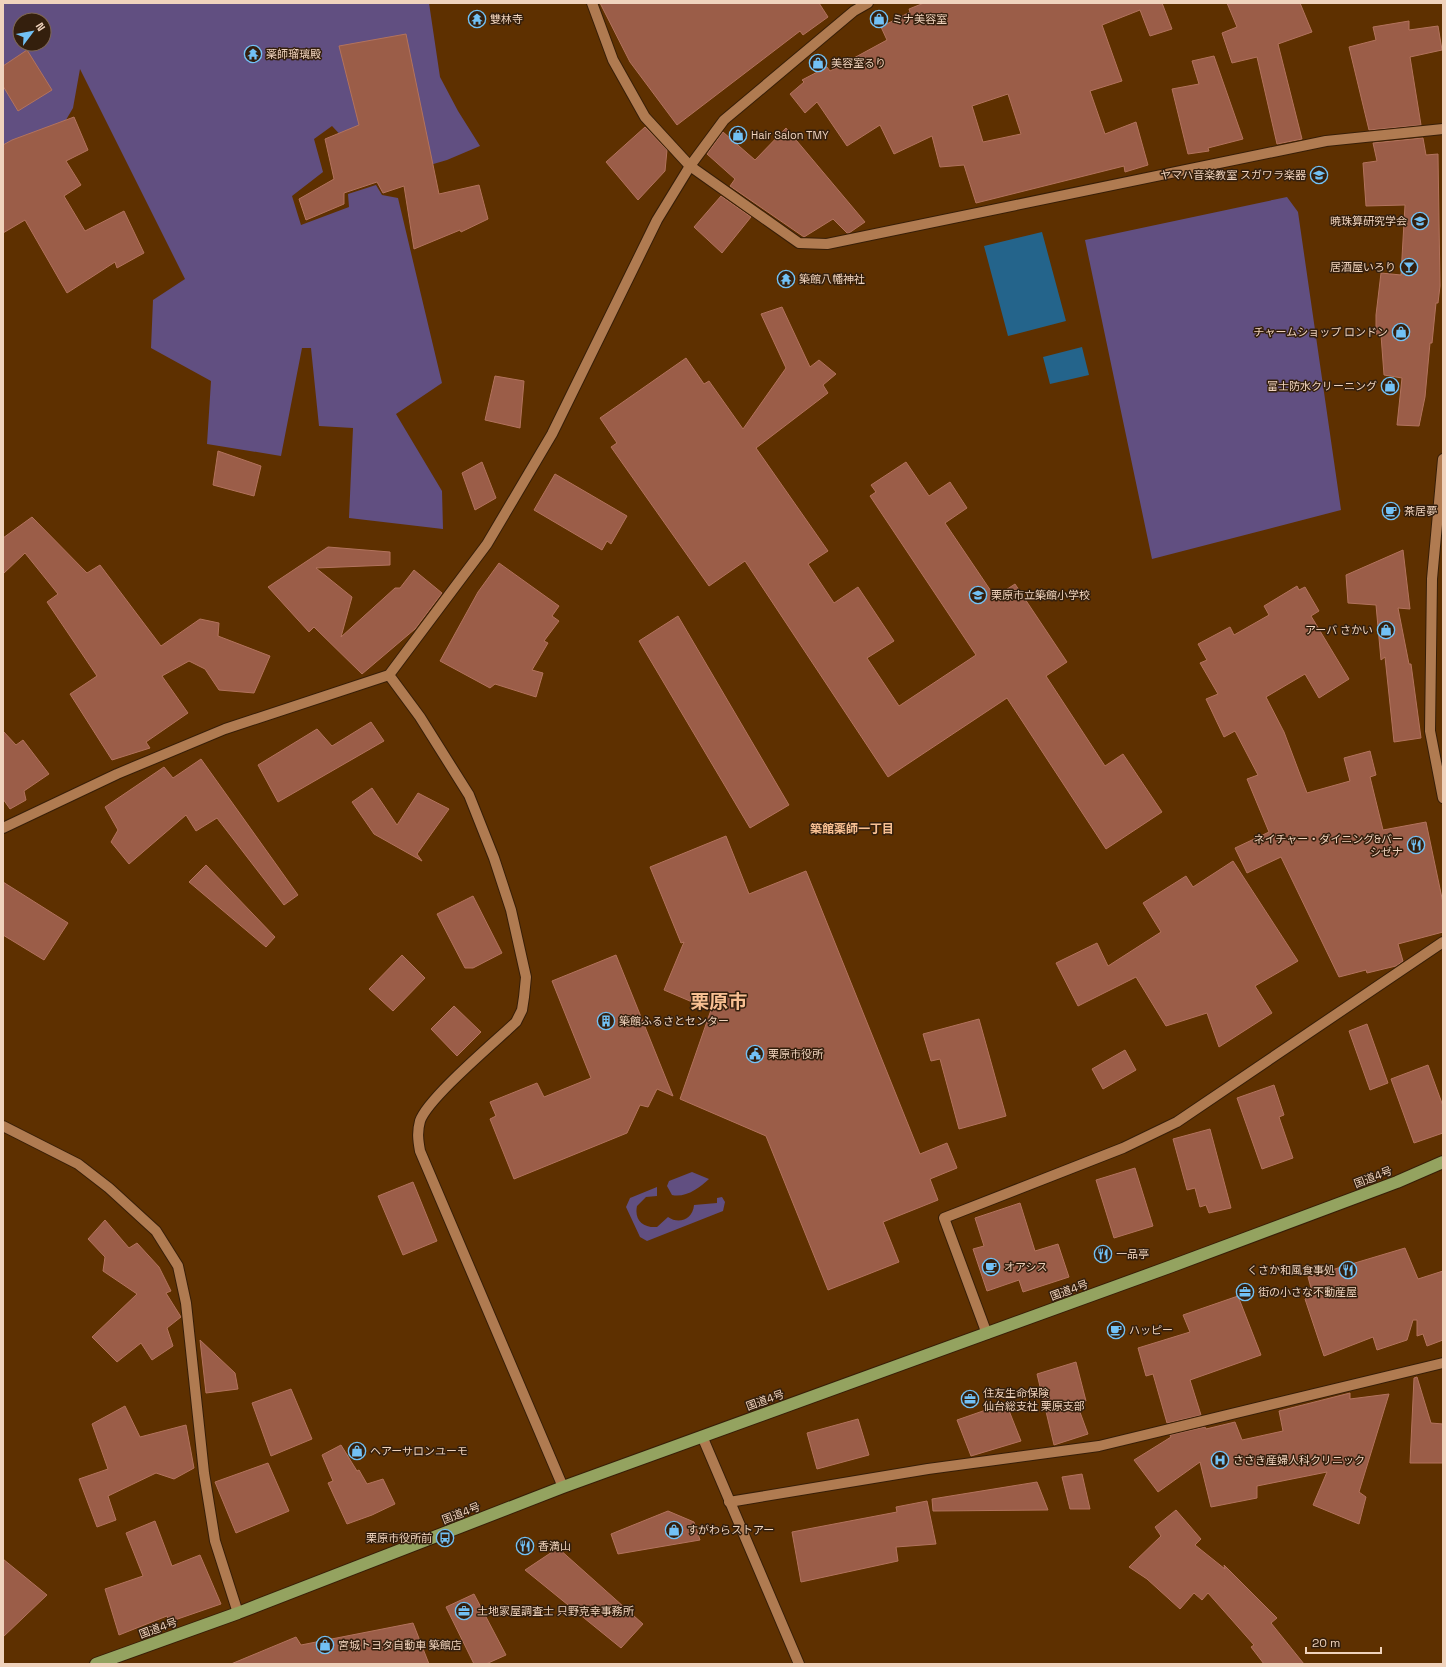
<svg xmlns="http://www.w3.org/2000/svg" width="1446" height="1667" font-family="'Space Grotesk','Noto Sans JP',sans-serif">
	<rect width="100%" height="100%" fill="#5e3000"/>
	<path fill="#614f81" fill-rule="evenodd" d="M 3,3 L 429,3 L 440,77 L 458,111 L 480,146 L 447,160 L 406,172 L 364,160 L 332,126 L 314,139 L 323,172 L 292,196 L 301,225 L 349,207 L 348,194 L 376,185 L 382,195 L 398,198 L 442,383 L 396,414 L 442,491 L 443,529 L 349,518 L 353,428 L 319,426 L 311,348 L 302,348 L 281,456 L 207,444 L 211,381 L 151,348 L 153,300 L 185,279 L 80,69 L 73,108 L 53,142 L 3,151 ZM 20,20 L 44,20 L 44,44 L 20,44 Z
		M 1287,197 L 1298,212 L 1341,510 L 1152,559 L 1085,240 Z
		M 692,1172 L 709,1179 C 699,1188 686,1198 672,1195 L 667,1186 L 669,1181 Z
		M 657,1187 L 657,1196 L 646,1197 L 637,1206 C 634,1220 643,1228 657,1227 L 668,1217 C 679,1225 693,1219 694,1205 L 717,1203 L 717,1198 L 722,1197 L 725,1202 L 723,1211 L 647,1241 L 640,1237 L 626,1207 L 630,1198 Z"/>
	<path fill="#24648b" d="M 1042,232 L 1066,321 L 1008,336 L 984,246 Z
		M 1082,347 L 1089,375 L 1050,384 L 1043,357 Z"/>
	<path fill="#9b5d48" stroke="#b3735d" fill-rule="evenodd" d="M 600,3 L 819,3 L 828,17 L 803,35 L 800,31 L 677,125 L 630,62 Z
		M 924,3 L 1162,3 L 1172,29 L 1150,36 L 1140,10 L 1102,25 L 1122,81 L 1090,91 L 1105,134 L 1136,122 L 1148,165 L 1125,172 L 1124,166 L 976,203 L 964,165 L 940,167 L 932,136 L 894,154 L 880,125 L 847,146 L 817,102 L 805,113 L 790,94 L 804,82 L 802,80 L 827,67 L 830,71 L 887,40 L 881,27 L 910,12 L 909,9 ZM 1008,94 L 1021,134 L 983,142 L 972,106 Z
		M 1227,3 L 1300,3 L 1312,32 L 1278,44 L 1302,139 L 1277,144 L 1257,57 L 1232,63 L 1222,33 L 1237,27 Z
		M 1409,21 L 1409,30 L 1438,26 L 1442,50 L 1410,57 L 1421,125 L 1369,130 L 1349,47 L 1376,40 L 1373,27 Z
		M 406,34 L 439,194 L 479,185 L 488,219 L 461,232 L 460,230 L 414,249 L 404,186 L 383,193 L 377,182 L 344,193 L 344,204 L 306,220 L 299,199 L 334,179 L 325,139 L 359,125 L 339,46 Z
		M 27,50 L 52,90 L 18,111 L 3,86 L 3,66 Z
		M 1214,56 L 1243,139 L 1208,148 L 1209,151 L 1188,154 L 1172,89 L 1199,84 L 1192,61 Z
		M 74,117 L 88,150 L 66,161 L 81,185 L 64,196 L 85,231 L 124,211 L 144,253 L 117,268 L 115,262 L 67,293 L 25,220 L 3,233 L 3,145 L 12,140 Z
		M 645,127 L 667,150 L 665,171 L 638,200 L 606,162 Z
		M 786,128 L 865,222 L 849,233 L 847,233 L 833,219 L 804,237 L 730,186 L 735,179 L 707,154 L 723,132 L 755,160 Z
		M 1423,138 L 1426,155 L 1438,154 L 1440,286 L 1438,303 L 1436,303 L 1432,343 L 1430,343 L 1425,397 L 1419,426 L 1397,425 L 1402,378 L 1384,375 L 1381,335 L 1376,334 L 1376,315 L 1381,273 L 1401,275 L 1405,205 L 1366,206 L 1363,163 L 1377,161 L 1373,143 Z
		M 721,196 L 751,217 L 722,253 L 694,227 Z
		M 782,307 L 810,367 L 819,360 L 836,374 L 823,385 L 828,393 L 756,448 L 828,551 L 808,564 L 834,603 L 858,587 L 894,641 L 867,658 L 899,706 L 976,655 L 870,496 L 876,492 L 871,485 L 906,462 L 929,496 L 950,482 L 967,508 L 945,523 L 995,597 L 1015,584 L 1067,662 L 1046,676 L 1105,766 L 1123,754 L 1162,812 L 1106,849 L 1007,698 L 888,777 L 745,561 L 709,586 L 611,447 L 617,443 L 600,418 L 686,358 L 704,384 L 709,381 L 743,429 L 786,368 L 761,314 Z
		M 495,376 L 524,381 L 520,428 L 485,420 Z
		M 218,451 L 261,466 L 254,496 L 213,485 Z
		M 482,462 L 496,498 L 475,510 L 462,473 Z
		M 555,474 L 627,516 L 611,544 L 607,541 L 602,550 L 534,510 Z
		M 32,517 L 87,573 L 100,565 L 161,646 L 200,619 L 219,623 L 218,636 L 270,656 L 254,693 L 219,690 L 205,669 L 189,661 L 162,676 L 188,713 L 146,742 L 150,748 L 112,760 L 70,694 L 97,676 L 47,602 L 58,594 L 25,553 L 3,574 L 3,538 Z
		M 328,547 L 390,552 L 390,565 L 316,568 L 352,597 L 341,637 L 395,588 L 400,588 L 414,570 L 442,593 L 415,629 L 362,674 L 314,627 L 309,632 L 268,587 Z
		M 1403,550 L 1410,609 L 1398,608 L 1409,664 L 1411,664 L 1421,738 L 1394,742 L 1385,657 L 1381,660 L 1376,605 L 1348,603 L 1346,575 Z
		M 499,563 L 559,606 L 552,616 L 559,621 L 544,641 L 548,643 L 532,670 L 543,673 L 536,697 L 495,684 L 490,688 L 440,661 L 478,592 Z
		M 1297,586 L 1299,590 L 1305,587 L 1319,611 L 1311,616 L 1349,679 L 1319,698 L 1305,674 L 1266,697 L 1284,732 L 1307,793 L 1350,781 L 1344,758 L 1370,751 L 1376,775 L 1370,777 L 1383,830 L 1426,822 L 1443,903 L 1443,932 L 1398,944 L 1403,961 L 1396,966 L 1367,973 L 1366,970 L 1339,977 L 1281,857 L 1247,873 L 1235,848 L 1269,832 L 1247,779 L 1258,775 L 1235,731 L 1224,737 L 1206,699 L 1218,694 L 1200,663 L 1207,660 L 1198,644 L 1230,627 L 1234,635 L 1269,615 L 1264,606 Z
		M 678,616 L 789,805 L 750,828 L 639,641 Z
		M 371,722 L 384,741 L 278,802 L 258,765 L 317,729 L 332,746 Z
		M 3,731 L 16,745 L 23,740 L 49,774 L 24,791 L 26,800 L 10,809 L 3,799 Z
		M 201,759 L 298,895 L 284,905 L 217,818 L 196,831 L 186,815 L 129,864 L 111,842 L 118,830 L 105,807 L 164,767 L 173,778 Z
		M 372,788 L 397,825 L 418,793 L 449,809 L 417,854 L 422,861 L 374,834 L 352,802 Z
		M 726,836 L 749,894 L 806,871 L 920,1154 L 947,1143 L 957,1168 L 930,1179 L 938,1200 L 883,1222 L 899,1262 L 828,1290 L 766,1136 L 680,1099 L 711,1010 L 664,990 L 684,942 L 681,943 L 650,867 Z
		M 1233,861 L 1298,961 L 1255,986 L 1272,1013 L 1219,1047 L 1207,1013 L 1166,1026 L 1136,977 L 1078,1006 L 1056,963 L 1097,943 L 1108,966 L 1161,932 L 1143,903 L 1186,876 L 1193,887 Z
		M 206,865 L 275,937 L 266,947 L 189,882 Z
		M 3,882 L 68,923 L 44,960 L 3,935 Z
		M 473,896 L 502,953 L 473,968 L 465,968 L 437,914 Z
		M 402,955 L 425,978 L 393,1011 L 369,989 Z
		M 616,955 L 673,1096 L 657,1089 L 648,1107 L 640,1105 L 627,1133 L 514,1179 L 490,1119 L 496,1116 L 490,1102 L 537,1083 L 544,1097 L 591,1078 L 552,981 Z
		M 454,1006 L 481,1032 L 457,1056 L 431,1029 Z
		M 979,1019 L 1006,1116 L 959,1129 L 940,1059 L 931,1061 L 923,1034 Z
		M 1367,1024 L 1388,1083 L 1370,1090 L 1349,1031 Z
		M 1125,1050 L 1136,1070 L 1103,1089 L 1092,1069 Z
		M 1428,1065 L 1443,1106 L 1443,1133 L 1414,1143 L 1391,1079 Z
		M 1274,1085 L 1284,1115 L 1279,1117 L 1293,1158 L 1262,1169 L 1237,1098 Z
		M 1210,1129 L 1231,1208 L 1209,1213 L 1206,1205 L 1200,1207 L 1195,1188 L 1187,1190 L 1173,1139 Z
		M 1135,1168 L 1153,1226 L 1114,1238 L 1096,1180 Z
		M 413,1182 L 437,1241 L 403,1255 L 378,1196 Z
		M 1020,1203 L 1035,1251 L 1058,1244 L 1069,1277 L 1023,1292 L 1019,1280 L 987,1291 L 973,1249 L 984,1246 L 975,1218 Z
		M 105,1220 L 129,1248 L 137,1243 L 159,1267 L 171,1291 L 166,1293 L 181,1317 L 167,1328 L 173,1346 L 152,1360 L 141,1343 L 117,1362 L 92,1337 L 137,1294 L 103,1271 L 105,1257 L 88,1239 Z
		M 1405,1248 L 1418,1279 L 1443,1271 L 1443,1340 L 1427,1346 L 1423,1334 L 1417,1336 L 1417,1320 L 1413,1320 L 1407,1340 L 1377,1350 L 1373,1337 L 1324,1356 L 1305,1299 L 1313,1295 L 1308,1277 Z
		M 1238,1296 L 1261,1355 L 1190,1380 L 1201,1415 L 1167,1423 L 1153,1374 L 1146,1376 L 1138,1348 L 1190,1332 L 1183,1315 Z
		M 200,1340 L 235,1373 L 238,1389 L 206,1393 Z
		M 1076,1362 L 1086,1401 L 1077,1404 L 1088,1434 L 1054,1445 L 1037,1374 Z
		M 1417,1377 L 1431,1423 L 1443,1424 L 1443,1463 L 1410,1463 L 1414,1378 Z
		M 291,1389 L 312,1439 L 271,1456 L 252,1403 Z
		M 1350,1393 L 1350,1399 L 1389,1394 L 1359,1492 L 1366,1497 L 1359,1524 L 1313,1505 L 1327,1472 L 1257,1486 L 1257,1498 L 1211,1507 L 1200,1462 L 1158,1492 L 1134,1460 L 1171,1437 L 1170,1435 L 1205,1427 L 1206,1429 L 1235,1422 L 1242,1440 L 1283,1431 L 1279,1411 Z
		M 1006,1403 L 1021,1441 L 971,1456 L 957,1420 Z
		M 125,1406 L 140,1437 L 186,1425 L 194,1468 L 174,1479 L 156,1473 L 108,1496 L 116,1520 L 97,1527 L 79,1479 L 108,1469 L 92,1424 Z
		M 858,1419 L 869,1455 L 817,1469 L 807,1433 Z
		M 341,1445 L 357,1471 L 359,1470 L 367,1484 L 383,1479 L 395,1504 L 372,1515 L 347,1524 L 328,1483 L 333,1481 L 322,1455 Z
		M 268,1463 L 289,1511 L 236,1533 L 215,1482 Z
		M 1082,1474 L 1090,1509 L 1070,1509 L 1062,1477 Z
		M 1037,1482 L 1048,1510 L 933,1511 L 932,1499 Z
		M 927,1501 L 936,1544 L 896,1547 L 898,1561 L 801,1582 L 792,1532 L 897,1512 L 896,1507 Z
		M 1176,1510 L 1201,1539 L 1195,1545 L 1225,1569 L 1224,1565 L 1277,1618 L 1271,1623 L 1304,1664 L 1264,1664 L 1251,1647 L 1254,1645 L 1208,1593 L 1202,1600 L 1194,1593 L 1180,1609 L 1147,1579 L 1129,1567 L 1161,1536 L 1155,1527 Z
		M 668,1511 L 694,1522 L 700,1540 L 618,1554 L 611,1534 Z
		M 155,1521 L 172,1566 L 200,1555 L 221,1604 L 169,1622 L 167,1616 L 119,1635 L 105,1589 L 143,1576 L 126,1533 Z
		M 558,1548 L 643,1624 L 621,1648 L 525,1570 Z
		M 3,1559 L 47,1595 L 3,1637 Z
		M 474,1594 L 506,1655 L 486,1664 L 474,1664 L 446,1607 Z
		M 413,1623 L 429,1664 L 231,1664 L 296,1637 L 301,1645 Z"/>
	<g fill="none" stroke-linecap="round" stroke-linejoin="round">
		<defs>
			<path id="street" d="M 592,3 L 613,60 L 645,117 L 690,166 L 799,243 L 827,244 L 1326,141 L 1443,129
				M 3,1126 L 78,1164 L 109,1188 L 156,1231 L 178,1266 L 186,1303 L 204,1473 L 215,1541 L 238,1613
				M 987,1334 L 944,1218 L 1123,1148 L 1177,1122 L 1443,942
				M 729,1502 L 928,1469 L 1099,1446 L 1443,1363"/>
			<path id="secondary" d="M 1443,459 L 1432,579 L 1430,731 L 1443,798
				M 3,828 L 117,774 L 225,729 L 389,675
				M 702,1436 L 799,1664
				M 563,1487 L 420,1151 C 418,1140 417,1132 420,1121 C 428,1098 495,1042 516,1022 L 522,1010 L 524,997 L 526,977 L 511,910 L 494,858 L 469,795 L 420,717 L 389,675 L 487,544 L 552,434 L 657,220 L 690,166 L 724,120 L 854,11 L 868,3"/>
			<path id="highway" d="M 96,1664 L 238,1613 L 563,1487 L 1172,1266 L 1397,1182 L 1443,1162"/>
		</defs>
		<use href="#street" stroke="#371e07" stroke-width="12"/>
		<use href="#secondary" stroke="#371e07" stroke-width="12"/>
		<use href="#highway" stroke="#371e07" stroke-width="14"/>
		<use href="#street" stroke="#b07b51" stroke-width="10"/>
		<use href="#secondary" stroke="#b07b51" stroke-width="10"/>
		<use href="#highway" stroke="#94a360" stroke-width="12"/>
	</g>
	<defs>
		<symbol id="temple-ring" viewBox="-11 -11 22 22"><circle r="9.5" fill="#341f0d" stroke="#72c1f5" stroke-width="1.5"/><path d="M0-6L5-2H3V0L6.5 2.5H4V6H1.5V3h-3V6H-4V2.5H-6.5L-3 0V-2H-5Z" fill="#72c1f5"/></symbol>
		<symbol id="shop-ring" viewBox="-11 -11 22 22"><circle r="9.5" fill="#341f0d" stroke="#72c1f5" stroke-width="1.5"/><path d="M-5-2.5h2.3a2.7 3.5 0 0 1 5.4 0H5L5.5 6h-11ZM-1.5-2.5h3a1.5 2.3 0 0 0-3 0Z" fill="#72c1f5"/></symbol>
		<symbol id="school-ring" viewBox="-11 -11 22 22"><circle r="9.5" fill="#341f0d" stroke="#72c1f5" stroke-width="1.5"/><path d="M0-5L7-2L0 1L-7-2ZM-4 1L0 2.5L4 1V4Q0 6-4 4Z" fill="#72c1f5"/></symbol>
		<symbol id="bar-ring" viewBox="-11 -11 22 22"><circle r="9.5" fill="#341f0d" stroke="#72c1f5" stroke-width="1.5"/><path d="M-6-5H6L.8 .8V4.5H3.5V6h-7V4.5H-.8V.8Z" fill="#72c1f5"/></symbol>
		<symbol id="cafe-ring" viewBox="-11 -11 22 22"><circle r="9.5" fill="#341f0d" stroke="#72c1f5" stroke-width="1.5"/><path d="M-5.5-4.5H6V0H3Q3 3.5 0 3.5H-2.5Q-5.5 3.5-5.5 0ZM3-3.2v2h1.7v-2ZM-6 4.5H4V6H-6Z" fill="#72c1f5"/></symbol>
		<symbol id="restaurant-ring" viewBox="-11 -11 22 22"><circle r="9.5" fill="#341f0d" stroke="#72c1f5" stroke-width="1.5"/><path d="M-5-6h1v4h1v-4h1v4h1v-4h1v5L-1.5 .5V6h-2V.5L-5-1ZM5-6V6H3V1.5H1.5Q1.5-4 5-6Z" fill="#72c1f5"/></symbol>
		<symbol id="building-ring" viewBox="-11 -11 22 22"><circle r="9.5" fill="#341f0d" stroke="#72c1f5" stroke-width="1.5"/><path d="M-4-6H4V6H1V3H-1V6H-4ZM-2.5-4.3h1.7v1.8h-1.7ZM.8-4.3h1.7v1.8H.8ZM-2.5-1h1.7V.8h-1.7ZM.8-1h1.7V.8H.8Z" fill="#72c1f5"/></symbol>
		<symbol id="civic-ring" viewBox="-11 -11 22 22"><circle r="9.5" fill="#341f0d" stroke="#72c1f5" stroke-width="1.5"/><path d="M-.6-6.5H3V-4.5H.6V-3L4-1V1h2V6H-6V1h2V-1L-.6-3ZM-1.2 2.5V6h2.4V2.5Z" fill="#72c1f5"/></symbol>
		<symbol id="office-ring" viewBox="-11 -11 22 22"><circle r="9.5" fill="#341f0d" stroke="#72c1f5" stroke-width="1.5"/><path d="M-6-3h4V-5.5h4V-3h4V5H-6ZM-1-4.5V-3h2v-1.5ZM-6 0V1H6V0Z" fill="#72c1f5"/></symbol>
		<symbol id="hospital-ring" viewBox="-11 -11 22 22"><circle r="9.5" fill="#341f0d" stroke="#72c1f5" stroke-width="1.5"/><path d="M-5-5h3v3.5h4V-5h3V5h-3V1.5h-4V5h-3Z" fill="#72c1f5"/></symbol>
		<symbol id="bus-ring" viewBox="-11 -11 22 22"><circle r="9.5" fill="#341f0d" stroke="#72c1f5" stroke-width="1.5"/><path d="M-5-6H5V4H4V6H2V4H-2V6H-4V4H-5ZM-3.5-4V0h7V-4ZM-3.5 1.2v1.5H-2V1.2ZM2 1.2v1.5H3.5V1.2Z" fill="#72c1f5"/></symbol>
	</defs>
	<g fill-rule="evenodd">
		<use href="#temple-ring" x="467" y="9" width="20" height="20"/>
		<use href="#shop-ring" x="869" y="9" width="20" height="20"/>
		<use href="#temple-ring" x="243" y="44" width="20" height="20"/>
		<use href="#shop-ring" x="808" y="53" width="20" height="20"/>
		<use href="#shop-ring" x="728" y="125" width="20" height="20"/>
		<use href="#school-ring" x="1309" y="165" width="20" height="20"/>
		<use href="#school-ring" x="1410" y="211" width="20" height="20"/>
		<use href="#bar-ring" x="1399" y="257" width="20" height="20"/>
		<use href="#temple-ring" x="776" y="269" width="20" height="20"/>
		<use href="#shop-ring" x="1391" y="322" width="20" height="20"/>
		<use href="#shop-ring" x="1380" y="376" width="20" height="20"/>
		<use href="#cafe-ring" x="1381" y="501" width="20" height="20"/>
		<use href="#school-ring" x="968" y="585" width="20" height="20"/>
		<use href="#shop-ring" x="1376" y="620" width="20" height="20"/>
		<use href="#restaurant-ring" x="1406" y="835" width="20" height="20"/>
		<use href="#building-ring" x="596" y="1011" width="20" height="20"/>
		<use href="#civic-ring" x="745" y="1044" width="20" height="20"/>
		<use href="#restaurant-ring" x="1093" y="1244" width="20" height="20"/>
		<use href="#cafe-ring" x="981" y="1257" width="20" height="20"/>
		<use href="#restaurant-ring" x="1338" y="1260" width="20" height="20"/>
		<use href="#office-ring" x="1235" y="1282" width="20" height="20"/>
		<use href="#cafe-ring" x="1106" y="1320" width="20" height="20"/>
		<use href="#office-ring" x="960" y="1389" width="20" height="20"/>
		<use href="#shop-ring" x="347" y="1441" width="20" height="20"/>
		<use href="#hospital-ring" x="1210" y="1450" width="20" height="20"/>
		<use href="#shop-ring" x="664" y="1520" width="20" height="20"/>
		<use href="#bus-ring" x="435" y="1528" width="20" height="20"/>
		<use href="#restaurant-ring" x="515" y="1536" width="20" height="20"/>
		<use href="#office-ring" x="454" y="1601" width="20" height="20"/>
		<use href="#shop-ring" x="315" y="1635" width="20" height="20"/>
	</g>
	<g text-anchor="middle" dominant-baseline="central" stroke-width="3" stroke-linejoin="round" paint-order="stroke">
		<g font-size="11" fill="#f0d3bd" stroke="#341f0d" text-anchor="start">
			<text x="490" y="19">雙林寺</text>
			<text x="892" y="19">ミナ美容室</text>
			<text x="266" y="54">薬師瑠璃殿</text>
			<text x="831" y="63">美容室るり</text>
			<text x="751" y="135">Hair Salon TMY</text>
			<text x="1306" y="175" text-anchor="end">ヤマハ音楽教室 スガワラ楽器</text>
			<text x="1407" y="221" text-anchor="end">暁珠算研究学会</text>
			<text x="1396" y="267" text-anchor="end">居酒屋いろり</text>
			<text x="799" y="279">築館八幡神社</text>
			<text x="1388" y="332" text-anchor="end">チャームショップ ロンドン</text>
			<text x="1377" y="386" text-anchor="end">富士防水クリーニング</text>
			<text x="1404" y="511">茶居夢</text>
			<text x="991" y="595">栗原市立築館小学校</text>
			<text x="1373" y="630" text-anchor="end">アーバ さかい</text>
			<text x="1403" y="839" text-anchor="end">ネイチャー・ダイニング&amp;バー<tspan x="1403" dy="13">シゼナ</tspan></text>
			<text x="619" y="1021">築館ふるさとセンター</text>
			<text x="768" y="1054">栗原市役所</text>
			<text x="1116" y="1254">一品亭</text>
			<text x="1004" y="1267">オアシス</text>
			<text x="1335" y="1270" text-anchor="end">くさか和風食事処</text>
			<text x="1258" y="1292">街の小さな不動産屋</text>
			<text x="1129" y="1330">ハッピー</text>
			<text x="983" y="1393">住友生命保険<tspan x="983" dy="13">仙台総支社 栗原支部</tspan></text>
			<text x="370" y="1451">ヘアーサロンユーモ</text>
			<text x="1233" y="1460">ささき産婦人科クリニック</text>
			<text x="687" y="1530">すがわらストアー</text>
			<text x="432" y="1538" text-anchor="end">栗原市役所前</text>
			<text x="538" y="1546">香満山</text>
			<text x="477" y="1611">土地家屋調査士 只野克幸事務所</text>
			<text x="338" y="1645">宮城トヨタ自動車 築館店</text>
		</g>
		<g font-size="11" fill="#f0d3bd" stroke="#341f0d">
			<text transform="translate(1373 1177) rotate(-21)">国道4号</text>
			<text transform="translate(1069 1290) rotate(-20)">国道4号</text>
			<text transform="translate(765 1400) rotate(-20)">国道4号</text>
			<text transform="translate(461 1513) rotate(-21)">国道4号</text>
			<text transform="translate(158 1628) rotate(-20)">国道4号</text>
		</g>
		<g font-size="12" font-weight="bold" fill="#f8c093" stroke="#341f0d">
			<text x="852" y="829">築館薬師一丁目</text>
		</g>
		<g font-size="19" font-weight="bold" fill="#f8c093" stroke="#341f0d">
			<text x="719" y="1001">栗原市</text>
		</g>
	</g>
	<rect width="1446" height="1667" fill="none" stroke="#f0d3bd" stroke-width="8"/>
	<g transform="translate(32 32) rotate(58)"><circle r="19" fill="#341f0d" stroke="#7f6753"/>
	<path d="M0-3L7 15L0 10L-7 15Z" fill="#72c1f5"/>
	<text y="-6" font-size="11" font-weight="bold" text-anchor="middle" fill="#f0d3bd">N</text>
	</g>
	<path d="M1306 1647v6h75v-6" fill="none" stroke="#f0d3bd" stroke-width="2"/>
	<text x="1312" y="1647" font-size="12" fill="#f0d3bd" stroke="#341f0d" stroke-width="3" paint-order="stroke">20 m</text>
</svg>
